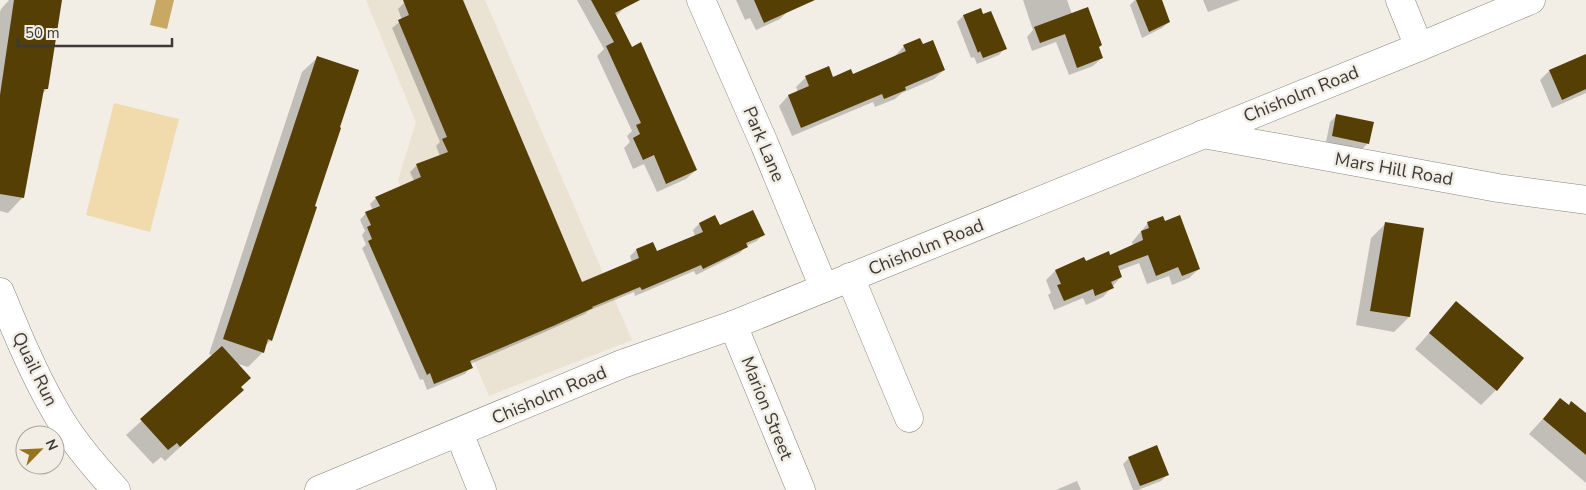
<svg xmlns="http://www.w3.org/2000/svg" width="1586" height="490" font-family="'Nunito Sans',sans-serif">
	<rect width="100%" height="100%" fill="#f2eee5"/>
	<path fill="#eae2d2" d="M 366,0 L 485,0 L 632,340 L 489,396 L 398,180 L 416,122 Z"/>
	<path fill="#f1dbad" d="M 114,103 L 179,119 L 150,232 L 86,215 Z"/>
	<path fill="#c9a864" d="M 156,0 L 174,0 L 167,29 L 150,25 Z"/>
	<path fill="#0003" d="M 9,0 L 61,0 L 47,89 L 42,94 L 22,198 L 8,213 L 0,211 L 0,12 L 1,9 Z
		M 410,0 L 462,0 L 581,284 L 632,262 L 630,256 L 636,250 L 656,252 L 695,236 L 693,230 L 699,224 L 715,217 L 719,227 L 763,234 L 757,241 L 746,246 L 740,253 L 696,275 L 694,271 L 635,296 L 634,292 L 588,311 L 585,314 L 545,332 L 470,364 L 471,367 L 465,374 L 427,390 L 423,379 L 420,380 L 362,248 L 366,245 L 362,235 L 365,231 L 360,220 L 366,213 L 373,211 L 370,204 L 376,198 L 414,181 L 410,172 L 417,165 L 440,156 L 436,146 L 440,142 L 392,28 L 402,20 L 398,9 L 404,3 Z
		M 577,0 L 625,0 L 627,5 L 616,16 L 696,170 L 686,179 L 657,192 L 644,164 L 633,169 L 624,148 L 630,142 L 627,136 L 632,131 L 597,56 L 604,49 Z
		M 736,0 L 783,0 L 788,11 L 780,19 L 756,30 L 750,18 L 745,20 Z
		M 1023,0 L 1067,0 L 1072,14 L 1098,48 L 1102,58 L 1093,66 L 1069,75 L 1056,42 L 1032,51 L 1027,37 L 1033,30 Z
		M 1135,0 L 1160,0 L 1169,22 L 1162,28 L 1142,38 L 1130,5 Z
		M 1203,0 L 1240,0 L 1208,12 Z
		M 980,9 L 983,16 L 1005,48 L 999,55 L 977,64 L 974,57 L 971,58 L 957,22 L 963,16 Z
		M 904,46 L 922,46 L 944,70 L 934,79 L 902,93 L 895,99 L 875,107 L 873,102 L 792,136 L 779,106 L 788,96 L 798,92 L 796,87 L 805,78 L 828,68 L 833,78 L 852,75 L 896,57 L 895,56 Z
		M 1586,55 L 1586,93 L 1552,108 L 1540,80 L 1549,71 Z
		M 317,58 L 271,340 L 265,346 L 263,352 L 248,367 L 235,363 L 239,388 L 242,390 L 165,461 L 161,457 L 153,464 L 126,435 L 213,356 L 209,354 L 302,72 Z
		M 1337,115 L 1368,143 L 1362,149 L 1326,142 L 1330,122 Z
		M 1148,223 L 1199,269 L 1189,278 L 1172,285 L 1169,276 L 1147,284 L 1139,263 L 1118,271 L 1121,277 L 1103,297 L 1086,305 L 1083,298 L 1054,310 L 1048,295 L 1051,293 L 1046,280 L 1055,271 L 1110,256 L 1133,246 L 1132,242 Z
		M 1386,223 L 1409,317 L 1394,332 L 1356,325 L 1371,238 Z
		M 1456,303 L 1496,390 L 1481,405 L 1415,349 Z
		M 1560,400 L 1568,406 L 1586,415 L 1586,483 L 1529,434 Z
		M 1129,458 L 1168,474 L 1161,481 L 1138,490 L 1133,490 L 1123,464 Z
		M 1077,481 L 1081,490 L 1056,490 Z"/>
	<path fill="#553f04" d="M 14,0 L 62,0 L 48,89 L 44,89 L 24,198 L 0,194 L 0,95 Z
		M 403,0 L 463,0 L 582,282 L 639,258 L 636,249 L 653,242 L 657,251 L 703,232 L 699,223 L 715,215 L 720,225 L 753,210 L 765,235 L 746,243 L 748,247 L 703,269 L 701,265 L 642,290 L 640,287 L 592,307 L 593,308 L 553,326 L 470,361 L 473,368 L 434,384 L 430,373 L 427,375 L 368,241 L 372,239 L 367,227 L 371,225 L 365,212 L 380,206 L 375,197 L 421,177 L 416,164 L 448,152 L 442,139 L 447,137 L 398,20 L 409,15 Z
		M 591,0 L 640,0 L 615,13 L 632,47 L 641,42 L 697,170 L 666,184 L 654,155 L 643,160 L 633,138 L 640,134 L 636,125 L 641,123 L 606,46 L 614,42 Z
		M 754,0 L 815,0 L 764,23 Z
		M 1136,0 L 1162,0 L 1170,22 L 1149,32 Z
		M 1088,7 L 1102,45 L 1099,47 L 1103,58 L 1077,68 L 1065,34 L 1040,43 L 1034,27 Z
		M 981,8 L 983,14 L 991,11 L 1007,49 L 983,58 L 980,51 L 978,53 L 963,15 Z
		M 920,38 L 923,44 L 933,40 L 945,70 L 905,87 L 906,90 L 884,99 L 882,94 L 801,128 L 788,95 L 809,86 L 805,76 L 829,66 L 833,77 L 851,69 L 853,74 L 906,51 L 903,45 Z
		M 1586,54 L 1586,89 L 1562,100 L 1549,70 Z
		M 317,56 L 359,70 L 340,127 L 341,128 L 315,206 L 317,207 L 272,341 L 268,339 L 264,353 L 223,339 Z
		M 1336,114 L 1374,122 L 1369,144 L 1332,136 Z
		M 1180,215 L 1200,269 L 1182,276 L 1178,267 L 1156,276 L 1148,255 L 1118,266 L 1122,277 L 1111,282 L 1114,288 L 1095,296 L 1093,289 L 1064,301 L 1057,285 L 1061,284 L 1055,270 L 1084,257 L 1086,261 L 1109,251 L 1110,255 L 1143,240 L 1141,231 L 1149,228 L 1147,222 L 1163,216 L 1165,221 Z
		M 1385,222 L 1424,228 L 1410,317 L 1370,311 Z
		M 1456,301 L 1524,358 L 1497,391 L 1429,333 Z
		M 222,346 L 251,378 L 241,387 L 244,390 L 180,447 L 177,443 L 168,450 L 140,419 Z
		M 1560,398 L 1569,405 L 1571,401 L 1586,413 L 1586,455 L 1543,419 Z
		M 1157,445 L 1169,475 L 1140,486 L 1128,457 Z"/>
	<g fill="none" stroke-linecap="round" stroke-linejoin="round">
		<defs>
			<path id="minor" d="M 701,0 L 764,143 L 824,288
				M 1400,0 L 1419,47
				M 1203,134 L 1498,188 L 1586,200
				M 850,277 L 909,418
				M 0,292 C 16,331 32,370 53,407 C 69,437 93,465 116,490
				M 733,325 L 801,490
				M 459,433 L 482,490"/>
			<path id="major" d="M 319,490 L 622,364 L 733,325 L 1419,47 L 1531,0"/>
		</defs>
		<use href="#minor" stroke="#89857d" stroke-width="29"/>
		<use href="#major" stroke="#89857d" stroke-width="29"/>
		<use href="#minor" stroke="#fff" stroke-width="28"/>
		<use href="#major" stroke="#fff" stroke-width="28"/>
	</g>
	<g text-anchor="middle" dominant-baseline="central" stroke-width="5" stroke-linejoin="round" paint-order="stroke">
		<g font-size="18" fill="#3c3a37" stroke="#f2eee5">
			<text transform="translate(1301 94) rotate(-22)">Chisholm Road</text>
			<text transform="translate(764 144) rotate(67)">Park Lane</text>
			<text transform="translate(1394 169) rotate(10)">Mars Hill Road</text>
			<text transform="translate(926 247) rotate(-22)">Chisholm Road</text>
			<text transform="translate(35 369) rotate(64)">Quail Run</text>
			<text transform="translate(549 395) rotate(-23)">Chisholm Road</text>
			<text transform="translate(767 408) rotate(68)">Marion Street</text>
		</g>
	</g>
	<g transform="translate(40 450) rotate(66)"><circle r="24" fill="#f2eee5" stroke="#a9a69f"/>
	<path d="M0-4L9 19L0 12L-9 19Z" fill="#96731c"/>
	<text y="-8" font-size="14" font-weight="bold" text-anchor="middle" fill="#3c3a37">N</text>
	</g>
	<path d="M18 38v8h154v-8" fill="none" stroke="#3c3a37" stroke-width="2.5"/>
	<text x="25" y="38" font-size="15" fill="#3c3a37" stroke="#f2eee5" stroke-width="4" paint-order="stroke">50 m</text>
</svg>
